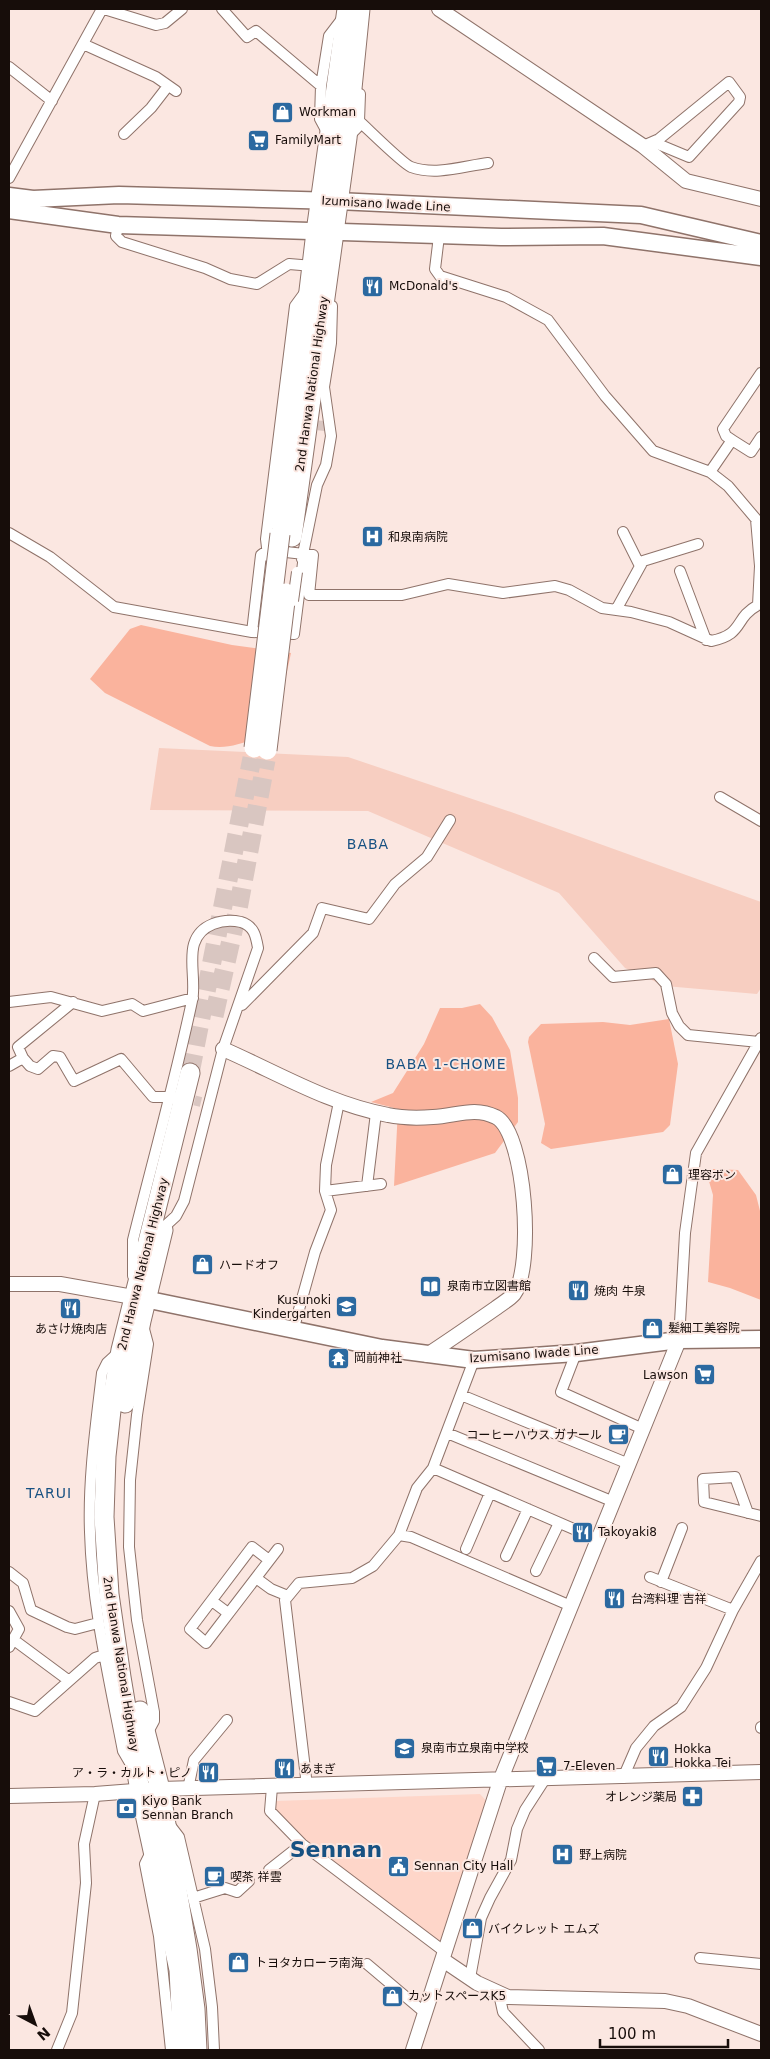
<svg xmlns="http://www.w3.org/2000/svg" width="770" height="2059" font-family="'DejaVu Sans','Noto Sans JP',sans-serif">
	<rect width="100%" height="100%" fill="#fbe7e1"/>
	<path fill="#fed6c9" d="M 480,1794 L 488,1803 L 439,1945 L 311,1852 L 273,1811 L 276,1801 Z"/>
	<path fill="#f7cec1" d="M 159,748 L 348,757 L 511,812 L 761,902 L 761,988 L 757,994 L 665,986 L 625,968 L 559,893 L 368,811 L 150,810 Z"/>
	<path fill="#fab39d" d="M 141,625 L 232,645 L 291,653 L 274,731 C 255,738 230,751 210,746 L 105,693 L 90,679 L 130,629 Z
		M 480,1004 L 492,1017 L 510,1050 L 518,1098 L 518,1122 L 495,1153 L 394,1186 L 398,1109 L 371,1102 L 393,1093 L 424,1044 L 440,1008 L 462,1008 Z
		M 669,1019 L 678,1064 L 670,1125 L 663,1132 L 551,1149 L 541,1143 L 545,1124 L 528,1042 L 529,1037 L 541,1024 L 603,1022 L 630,1025 Z
		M 713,1169 L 738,1170 L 756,1195 L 761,1215 L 761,1300 L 730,1288 L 708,1282 L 713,1195 L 708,1178 Z"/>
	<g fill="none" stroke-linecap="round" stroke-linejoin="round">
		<path stroke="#d9c6c1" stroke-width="10" stroke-dasharray="10 5" stroke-linecap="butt" d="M 303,424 L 325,426
			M 180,1097 L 201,1102"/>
		<path stroke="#d9c6c1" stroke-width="19" stroke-dasharray="19 9" stroke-linecap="butt" d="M 214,1016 L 238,909 L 266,760
			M 190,1073 L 252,758"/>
		<defs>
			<path id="street" d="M 104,9 L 156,25 L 165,23 L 182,9
				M 222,9 L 247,37 L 256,31 L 321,86
				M 83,44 L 156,77 L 176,91
				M 9,67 L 52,101
				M 359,121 L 360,94
				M 327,132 L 320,119 L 321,86 L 329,36 L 342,19
				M 124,134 L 151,108 L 168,86
				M 351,134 L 357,128 L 359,121 C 368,129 403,164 411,167 C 436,176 464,166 488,163
				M 643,146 L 659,139 L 729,82 L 740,97 L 739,102 L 689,157 L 653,142
				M 9,178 L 102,9
				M 118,225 L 116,236 L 122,242 L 205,268 L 230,279 L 257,284 L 289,264 L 313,266
				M 439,236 L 435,269 L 440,276 L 506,297 L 548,320 L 605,396 L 653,451 L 710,472 L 728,486 L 756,519 L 760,566 L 758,605
				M 732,440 L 751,452 L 761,437
				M 710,472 L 732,440 L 726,436 L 723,429 L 761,373
				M 623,532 L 640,566
				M 9,533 L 50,557 L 114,607 L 252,632
				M 304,555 L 294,634 L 252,632 L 261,555 L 268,550 L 313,555 L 309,595 L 402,595 L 448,584 L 503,593 L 555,586 L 569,590 L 602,608 L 631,612 L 669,622 L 711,641 C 745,634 733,619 758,605
				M 268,556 L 266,539 L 295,306 L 306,291
				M 302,559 L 317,485 L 326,465 L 331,436 L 324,387 L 331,343 L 332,306
				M 680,571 L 706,640
				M 616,610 L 643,561 L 698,544
				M 720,797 L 761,821
				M 594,958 L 613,977 L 656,973 L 666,984 L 672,1013 L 679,1026 L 688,1035 L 759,1042
				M 9,1002 L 51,997 L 102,1011 L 132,1004 L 143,1011 L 193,998
				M 242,1005 L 313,933 L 322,908 L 369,919 L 395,884 L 427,857 L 450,820
				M 23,1058 L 30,1066 L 38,1069 L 53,1056 L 60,1057 L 74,1081 L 121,1059 L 153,1097 L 174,1097
				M 9,1066 L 23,1058 L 18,1047 L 73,1002
				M 367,1186 L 376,1113
				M 325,1191 L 381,1184
				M 133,1276 L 133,1240 C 153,1160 175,1081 192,1001 C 196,984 189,960 194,944 C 200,924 223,918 241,922 C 254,926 256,936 258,948 L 223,1049 L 184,1201 L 176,1216 L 164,1227
				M 144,1329 L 148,1344 L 137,1415 L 130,1480 L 129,1547 L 137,1620 L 154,1712 L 154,1721 L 147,1734
				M 293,1331 L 315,1252 L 331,1210 L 325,1191 L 326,1165 L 339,1102
				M 679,1340 L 685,1233 L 696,1153 L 761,1038
				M 119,1352 L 107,1363 L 102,1373 C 96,1425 88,1479 90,1532 C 92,1606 109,1678 123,1751 L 130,1763
				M 576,1353 L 561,1392 L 643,1429
				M 461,1395 L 629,1464
				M 447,1433 L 614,1502
				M 433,1468 L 599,1540
				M 748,1513 L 735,1477 L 703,1479 L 704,1502 L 761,1516
				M 399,1535 L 411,1537 L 571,1606
				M 466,1549 L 490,1493
				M 506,1556 L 528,1509
				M 269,1560 L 252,1547 L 190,1629 L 206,1643 L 278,1549
				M 536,1571 L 559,1523
				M 9,1572 L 23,1583 L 31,1610 L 67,1627 L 75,1629 L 98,1623
				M 650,1577 L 733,1610
				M 256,1578 L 271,1589 L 288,1596
				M 661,1582 L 682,1528
				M 212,1601 L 228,1613
				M 9,1611 L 19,1629 L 9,1647
				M 14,1640 L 68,1680
				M 9,1702 L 35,1711 L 95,1658 L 104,1655
				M 761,1727 L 761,1728
				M 623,1778 L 636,1748 L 654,1726 L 681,1707 L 706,1668 L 733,1610 L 761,1561
				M 307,1786 L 285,1600 L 299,1583 L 352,1578 L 373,1566 L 399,1535 L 417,1488 L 433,1468 L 474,1360
				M 272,1787 L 270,1811 L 302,1844 L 445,1952
				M 188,1789 L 194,1760 L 227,1720
				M 169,1824 L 179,1837 L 205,1949 L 212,2007 L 214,2050
				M 152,1850 L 145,1864 L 159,1936 L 171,2050
				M 269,1870 L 302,1844
				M 193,1898 L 225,1888 L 237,1892 L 249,1881
				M 700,1958 L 761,1964
				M 367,1964 L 425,2013
				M 470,1978 L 481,1918 L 490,1898 L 511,1860 L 517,1829 L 525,1810 L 545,1779
				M 499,1994 L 503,2012 L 539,2050
				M 57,2050 L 72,2013 L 86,1883 L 84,1844 L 95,1794"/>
			<path id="secondary" d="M 439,9 L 643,146 L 686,181 L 761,199
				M 223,1049 C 278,1073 329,1104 388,1115 C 402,1118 419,1118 433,1117 C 456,1116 474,1106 496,1117 C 526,1133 534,1268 514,1294 C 510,1299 501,1304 496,1308 C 473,1324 450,1340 427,1355
				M 9,1284 L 60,1284 L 133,1297
				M 9,1796 L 95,1794 L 160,1789 L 761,1772
				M 443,1960 L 477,1983 L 508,1997 L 665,2001 L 688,2006 L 761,2034
				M 413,2050 L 500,1781 L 679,1340"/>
			<path id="primary" d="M 9,196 L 33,199 L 119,195 L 337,201 L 641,215 L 761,243
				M 9,210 L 118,225 L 501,237 L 603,236 L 761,257
				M 135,1297 L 382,1348 L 474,1360 L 576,1353 L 679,1340 L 761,1339"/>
			<path id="highway" d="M 281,525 L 316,232 L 347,9
				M 292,537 L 347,138 L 360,9
				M 125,1403 L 141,1321 L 163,1230
				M 140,1711 L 160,1789 L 187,1949 L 195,2009 L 197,2050
				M 183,2050 L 179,1970 L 140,1791 L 121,1677 L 109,1594 L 104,1517 L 106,1456 L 112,1401 L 121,1350 L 190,1073"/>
		</defs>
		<use href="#street" stroke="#8f736a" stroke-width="12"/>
		<use href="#secondary" stroke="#8f736a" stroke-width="16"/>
		<use href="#primary" stroke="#8f736a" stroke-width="19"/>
		<use href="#highway" stroke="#8f736a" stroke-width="21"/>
		<use href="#street" stroke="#fff" stroke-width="10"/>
		<use href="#secondary" stroke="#fff" stroke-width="14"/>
		<use href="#primary" stroke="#fff" stroke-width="16"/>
		<use href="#highway" stroke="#fff" stroke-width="19"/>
		<defs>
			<path id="street-bridge" d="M 293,601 L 297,572"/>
			<path id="highway-bridge" d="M 254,748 L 280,534
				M 267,750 L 286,593"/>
		</defs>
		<use href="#street-bridge" stroke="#8f736a" stroke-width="12" stroke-linecap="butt"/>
		<use href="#highway-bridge" stroke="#8f736a" stroke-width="21" stroke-linecap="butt"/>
		<use href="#street-bridge" stroke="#fff" stroke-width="10"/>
		<use href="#highway-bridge" stroke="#fff" stroke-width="19"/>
	</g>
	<defs>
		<symbol id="shop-square" viewBox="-11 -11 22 22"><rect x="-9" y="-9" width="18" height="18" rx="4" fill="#2b69a0" stroke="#fbe7e1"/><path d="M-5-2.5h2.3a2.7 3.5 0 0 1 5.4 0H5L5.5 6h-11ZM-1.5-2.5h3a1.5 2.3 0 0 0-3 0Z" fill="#fff"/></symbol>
		<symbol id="supermarket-square" viewBox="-11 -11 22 22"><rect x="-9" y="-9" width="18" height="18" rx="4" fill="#2b69a0" stroke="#fbe7e1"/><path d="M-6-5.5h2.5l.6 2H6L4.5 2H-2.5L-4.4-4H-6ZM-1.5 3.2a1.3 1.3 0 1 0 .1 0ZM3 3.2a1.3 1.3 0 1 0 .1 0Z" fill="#fff"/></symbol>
		<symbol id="restaurant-square" viewBox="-11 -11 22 22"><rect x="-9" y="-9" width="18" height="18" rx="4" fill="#2b69a0" stroke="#fbe7e1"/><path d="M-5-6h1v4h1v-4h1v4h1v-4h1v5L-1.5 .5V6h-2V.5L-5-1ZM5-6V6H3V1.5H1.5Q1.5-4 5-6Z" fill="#fff"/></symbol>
		<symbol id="hospital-square" viewBox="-11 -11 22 22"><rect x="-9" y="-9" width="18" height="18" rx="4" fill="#2b69a0" stroke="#fbe7e1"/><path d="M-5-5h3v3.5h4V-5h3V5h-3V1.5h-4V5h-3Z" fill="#fff"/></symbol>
		<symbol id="library-square" viewBox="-11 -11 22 22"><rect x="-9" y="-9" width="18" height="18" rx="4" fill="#2b69a0" stroke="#fbe7e1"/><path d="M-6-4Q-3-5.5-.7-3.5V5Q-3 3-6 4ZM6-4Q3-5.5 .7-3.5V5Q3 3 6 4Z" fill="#fff"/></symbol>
		<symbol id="school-square" viewBox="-11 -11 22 22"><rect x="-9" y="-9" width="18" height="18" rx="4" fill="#2b69a0" stroke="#fbe7e1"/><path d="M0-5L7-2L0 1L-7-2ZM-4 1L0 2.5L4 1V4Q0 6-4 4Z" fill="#fff"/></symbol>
		<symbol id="temple-square" viewBox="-11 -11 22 22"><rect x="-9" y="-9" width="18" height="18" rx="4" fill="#2b69a0" stroke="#fbe7e1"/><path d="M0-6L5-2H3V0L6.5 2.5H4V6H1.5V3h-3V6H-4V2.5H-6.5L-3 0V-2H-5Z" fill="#fff"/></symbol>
		<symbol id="cafe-square" viewBox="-11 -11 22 22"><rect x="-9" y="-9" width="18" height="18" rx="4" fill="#2b69a0" stroke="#fbe7e1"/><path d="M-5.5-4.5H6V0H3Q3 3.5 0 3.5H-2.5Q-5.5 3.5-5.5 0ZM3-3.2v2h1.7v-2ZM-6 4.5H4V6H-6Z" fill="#fff"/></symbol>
		<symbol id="pharmacy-square" viewBox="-11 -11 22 22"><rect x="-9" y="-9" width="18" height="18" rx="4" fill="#2b69a0" stroke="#fbe7e1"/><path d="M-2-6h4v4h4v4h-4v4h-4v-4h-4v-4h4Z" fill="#fff"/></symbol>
		<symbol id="bank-square" viewBox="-11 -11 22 22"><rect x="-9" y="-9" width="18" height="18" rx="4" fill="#2b69a0" stroke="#fbe7e1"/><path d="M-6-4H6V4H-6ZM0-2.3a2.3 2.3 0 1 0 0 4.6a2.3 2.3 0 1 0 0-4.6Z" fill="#fff"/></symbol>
		<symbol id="civic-square" viewBox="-11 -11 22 22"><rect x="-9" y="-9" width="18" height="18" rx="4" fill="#2b69a0" stroke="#fbe7e1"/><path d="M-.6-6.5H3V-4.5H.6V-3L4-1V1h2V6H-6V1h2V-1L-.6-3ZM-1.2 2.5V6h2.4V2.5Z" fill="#fff"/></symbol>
	</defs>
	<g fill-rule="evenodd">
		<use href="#shop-square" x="270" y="100" width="25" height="25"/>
		<use href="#supermarket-square" x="246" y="128" width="25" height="25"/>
		<use href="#restaurant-square" x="360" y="274" width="25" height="25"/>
		<use href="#hospital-square" x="360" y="524" width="25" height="25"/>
		<use href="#shop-square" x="660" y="1162" width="25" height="25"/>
		<use href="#shop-square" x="190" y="1252" width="25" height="25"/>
		<use href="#library-square" x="418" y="1274" width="25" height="25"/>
		<use href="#restaurant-square" x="566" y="1278" width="25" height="25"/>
		<use href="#school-square" x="334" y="1294" width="25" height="25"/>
		<use href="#restaurant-square" x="58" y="1296" width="25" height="25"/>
		<use href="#shop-square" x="640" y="1316" width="25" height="25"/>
		<use href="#temple-square" x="326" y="1346" width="25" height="25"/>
		<use href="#supermarket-square" x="692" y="1362" width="25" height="25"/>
		<use href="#cafe-square" x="606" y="1422" width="25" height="25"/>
		<use href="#restaurant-square" x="570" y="1520" width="25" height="25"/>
		<use href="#restaurant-square" x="602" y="1586" width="25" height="25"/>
		<use href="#school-square" x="392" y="1736" width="25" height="25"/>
		<use href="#restaurant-square" x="646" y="1744" width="25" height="25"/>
		<use href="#supermarket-square" x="534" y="1754" width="25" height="25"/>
		<use href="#restaurant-square" x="272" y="1756" width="25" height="25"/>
		<use href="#restaurant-square" x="196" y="1760" width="25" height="25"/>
		<use href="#pharmacy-square" x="680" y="1784" width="25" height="25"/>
		<use href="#bank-square" x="114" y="1796" width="25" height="25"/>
		<use href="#hospital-square" x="550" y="1842" width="25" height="25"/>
		<use href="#civic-square" x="386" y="1854" width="25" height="25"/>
		<use href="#cafe-square" x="202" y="1864" width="25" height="25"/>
		<use href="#shop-square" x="460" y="1916" width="25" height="25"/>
		<use href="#shop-square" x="226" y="1950" width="25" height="25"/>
		<use href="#shop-square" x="380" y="1984" width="25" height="25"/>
	</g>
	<g text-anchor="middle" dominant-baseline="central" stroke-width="4" stroke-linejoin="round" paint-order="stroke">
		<g font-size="12" fill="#170d0a" stroke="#fbe7e1" text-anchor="start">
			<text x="299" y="112">Workman</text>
			<text x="275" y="140">FamilyMart</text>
			<text x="389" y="286">McDonald's</text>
			<text x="388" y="537">和泉南病院</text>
			<text x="688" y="1175">理容ボン</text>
			<text x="219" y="1265">ハードオフ</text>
			<text x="447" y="1286">泉南市立図書館</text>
			<text x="594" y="1291">焼肉 牛泉</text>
			<text x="331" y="1300" text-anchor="end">Kusunoki<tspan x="331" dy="14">Kindergarten</tspan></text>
			<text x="668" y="1328">髪細工美容院</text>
			<text x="71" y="1329" text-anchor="middle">あさけ焼肉店</text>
			<text x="354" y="1358">岡前神社</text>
			<text x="688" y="1375" text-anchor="end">Lawson</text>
			<text x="602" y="1435" text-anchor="end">コーヒーハウス ガナール</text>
			<text x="598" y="1532">Takoyaki8</text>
			<text x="631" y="1599">台湾料理 吉祥</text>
			<text x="421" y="1748">泉南市立泉南中学校</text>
			<text x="674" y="1749">Hokka<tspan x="674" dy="14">Hokka Tei</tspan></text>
			<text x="563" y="1766">7-Eleven</text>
			<text x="300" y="1769">あまぎ</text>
			<text x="192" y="1773" text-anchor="end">ア・ラ・カルト・ピノ</text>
			<text x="677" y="1797" text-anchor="end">オレンジ薬局</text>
			<text x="142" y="1801">Kiyo Bank<tspan x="142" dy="14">Sennan Branch</tspan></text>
			<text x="579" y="1855">野上病院</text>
			<text x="414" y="1866">Sennan City Hall</text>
			<text x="230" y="1877">喫茶 祥雲</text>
			<text x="488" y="1929">バイクレット エムズ</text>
			<text x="255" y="1963">トヨタカローラ南海</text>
			<text x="408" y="1996">カットスペースK5</text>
		</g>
		<g font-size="12" fill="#170d0a" stroke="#fbe7e1">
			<text transform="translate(386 204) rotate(3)">Izumisano Iwade Line</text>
			<text transform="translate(312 384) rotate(-82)">2nd Hanwa National Highway</text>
			<text transform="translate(143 1264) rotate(-76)">2nd Hanwa National Highway</text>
			<text transform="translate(534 1354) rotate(-4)">Izumisano Iwade Line</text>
			<text transform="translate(121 1664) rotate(81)">2nd Hanwa National Highway</text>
		</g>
		<g font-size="14" letter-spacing="1" fill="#175182" stroke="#fbe7e1">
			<text x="368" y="844">BABA</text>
			<text x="446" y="1064">BABA 1-CHOME</text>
			<text x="49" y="1493">TARUI</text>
		</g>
		<g font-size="22" font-weight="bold" fill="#175182" stroke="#fbe7e1">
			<text x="336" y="1849">Sennan</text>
		</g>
	</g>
	<rect width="770" height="2059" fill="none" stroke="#170d0a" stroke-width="20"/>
	<g transform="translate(35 2024) rotate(139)" stroke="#fbe7e1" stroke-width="4" paint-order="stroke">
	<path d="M0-4L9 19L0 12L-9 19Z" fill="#170d0a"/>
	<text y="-8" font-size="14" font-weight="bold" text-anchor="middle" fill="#170d0a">N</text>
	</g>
	<path d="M600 2039v8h128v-8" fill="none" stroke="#170d0a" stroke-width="2.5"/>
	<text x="608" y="2039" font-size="15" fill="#170d0a" stroke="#fbe7e1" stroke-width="4" paint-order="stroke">100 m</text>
</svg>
